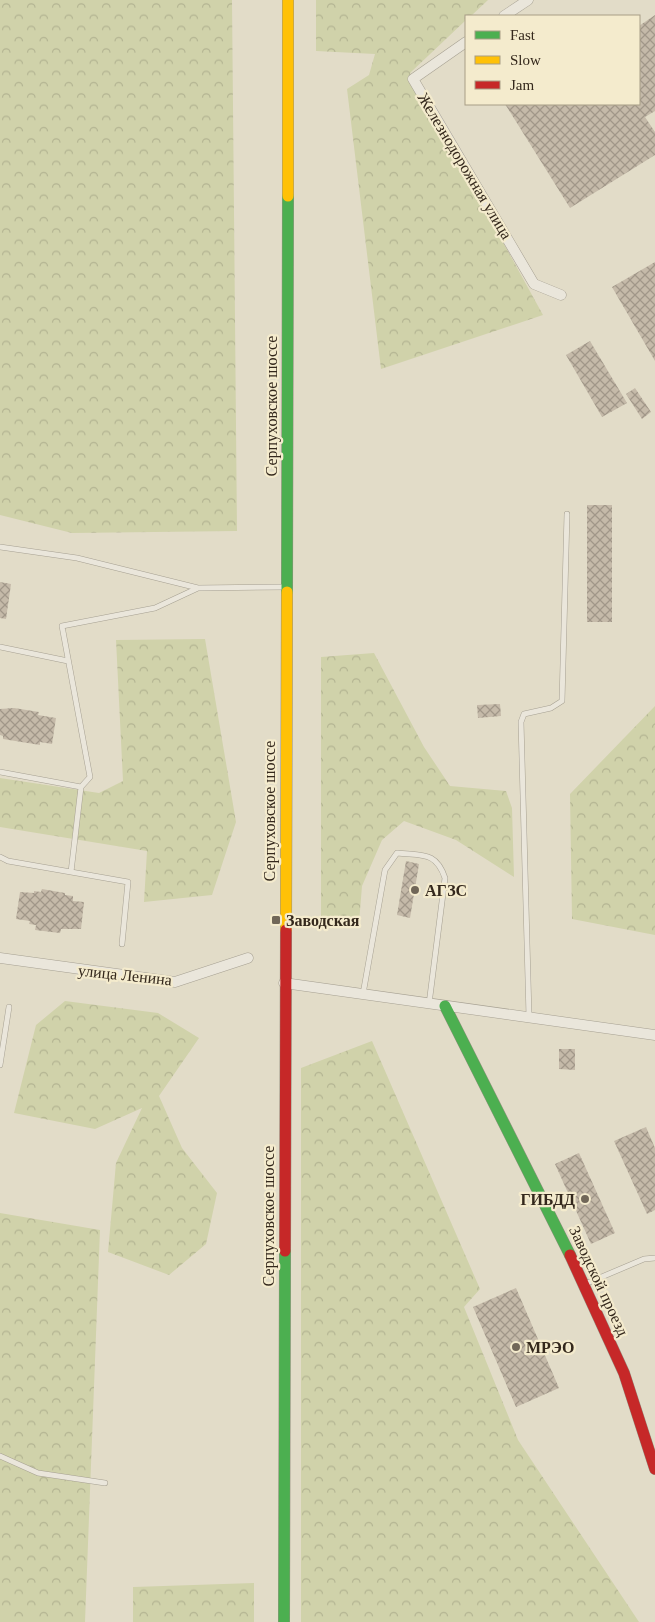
<svg xmlns="http://www.w3.org/2000/svg" width="655" height="1622" font-family="'Times New Roman',serif">
	<defs>
		<pattern id="forest-crowns" width="20" height="18" patternUnits="userSpaceOnUse" patternTransform="scale(1.25)"><rect width="20" height="18" fill="#d0d2aa"/><path d="M2 6a3 3 0 1 1 6 0M12 15a3 3 0 1 1 6 0" fill="none" stroke="#b3b492"/></pattern>
		<pattern id="building-cross-hatch" width="8" height="8" patternUnits="userSpaceOnUse" patternTransform="scale(1.25)"><rect width="8" height="8" fill="#c5baa9"/><path d="M0 0l8 8M0 8l8-8" fill="none" stroke="#a19789"/></pattern>
	</defs>
	<rect width="100%" height="100%" fill="#e2dcc8"/>
	<path fill="url(#forest-crowns)" d="M 0,0 L 232,0 L 237,531 L 72,533 L 0,515 Z
		M 316,0 L 488,0 L 471,16 L 466,16 L 466,20 L 410,73 L 543,315 L 381,369 L 347,89 L 369,75 L 375,54 L 316,51 Z
		M 205,639 L 236,822 L 212,895 L 144,902 L 147,851 L 0,827 L 0,778 L 99,793 L 123,781 L 116,640 Z
		M 374,653 L 424,747 L 450,786 L 506,791 L 512,808 L 514,877 L 456,840 L 404,821 L 382,840 L 362,886 L 359,923 L 321,917 L 321,657 Z
		M 655,706 L 655,935 L 572,919 L 570,794 Z
		M 65,1001 L 158,1013 L 199,1038 L 159,1096 L 182,1148 L 217,1193 L 206,1244 L 169,1275 L 108,1252 L 116,1163 L 142,1108 L 95,1129 L 14,1113 L 36,1025 Z
		M 372,1041 L 480,1289 L 464,1307 L 518,1440 L 639,1622 L 301,1622 L 301,1068 Z
		M 0,1213 L 100,1230 L 85,1622 L 0,1622 Z
		M 254,1583 L 254,1622 L 133,1622 L 133,1587 Z"/>
	<path fill="url(#building-cross-hatch)" d="M 655,15 L 655,111 L 645,117 L 655,132 L 655,155 L 570,208 L 505,104 L 639,104 L 639,26 Z
		M 655,262 L 655,361 L 612,287 Z
		M 590,341 L 627,403 L 602,417 L 566,355 Z
		M 635,388 L 651,412 L 642,419 L 626,394 Z
		M 587,505 L 612,505 L 612,622 L 587,622 Z
		M 0,582 L 11,584 L 6,619 L 0,618 Z
		M 500,704 L 501,716 L 478,718 L 477,705 Z
		M 14,708 L 39,712 L 38,715 L 56,718 L 52,744 L 40,742 L 40,745 L 3,739 L 3,736 L 0,735 L 0,709 Z
		M 406,861 L 419,864 L 410,918 L 397,915 Z
		M 42,889 L 65,893 L 65,895 L 73,896 L 73,901 L 84,902 L 81,929 L 61,929 L 60,933 L 35,930 L 36,925 L 29,924 L 30,921 L 16,919 L 20,892 L 34,893 L 34,891 L 41,892 Z
		M 559,1049 L 575,1049 L 575,1070 L 559,1069 Z
		M 646,1127 L 655,1148 L 655,1210 L 647,1214 L 614,1141 Z
		M 579,1153 L 615,1233 L 591,1244 L 555,1164 Z
		M 516,1288 L 559,1388 L 516,1407 L 473,1307 Z"/>
	<g fill="none" stroke-linecap="round" stroke-linejoin="round">
		<defs>
			<path id="lane" d="M 0,547 L 77,558 L 198,588
				M 0,647 L 68,661
				M 0,772 L 81,787 L 90,777 L 62,626 L 155,608 L 198,588 L 285,587
				M 0,857 L 8,861 L 71,872 L 81,787
				M 71,872 L 128,882 L 122,944
				M 363,994 L 385,870 L 397,853 C 422,856 436,851 445,878 L 429,1004
				M 529,1016 L 521,722 L 524,714 L 551,708 L 562,701 L 567,514
				M 0,1065 L 9,1007
				M 585,1284 L 644,1259 L 655,1258
				M 0,1456 L 38,1473 L 105,1483"/>
			<path id="street" d="M 504,16 L 528,0
				M 466,42 L 413,79 L 534,284 L 561,295
				M 0,958 L 175,982 L 248,958
				M 284,983 L 655,1035"/>
			<path id="fast" d="M 287,592 L 288,196
				M 445,1006 L 570,1255
				M 284,1622 L 285,1251"/>
			<path id="slow" d="M 288,196 L 288,0
				M 286,930 L 287,592"/>
			<path id="jam" d="M 285,1251 L 286,930
				M 570,1255 L 624,1373 L 655,1469"/>
		</defs>
		<use href="#lane" stroke="#a6a092" stroke-width="6"/>
		<use href="#street" stroke="#a6a092" stroke-width="11"/>
		<use href="#fast" stroke="#969082" stroke-width="12"/>
		<use href="#slow" stroke="#969082" stroke-width="12"/>
		<use href="#jam" stroke="#969082" stroke-width="12"/>
		<use href="#lane" stroke="#eae6db" stroke-width="5"/>
		<use href="#street" stroke="#eae6db" stroke-width="10"/>
		<use href="#fast" stroke="#4caf50" stroke-width="11"/>
		<use href="#slow" stroke="#ffc107" stroke-width="11"/>
		<use href="#jam" stroke="#c62828" stroke-width="11"/>
	</g>
	<g fill="#716758" stroke="#f4ebcd" stroke-width="2">
		<circle cx="415" cy="890" r="5"/>
		<rect x="271" y="915" width="10" height="10" rx="2.5"/>
		<circle cx="585" cy="1199" r="5"/>
		<circle cx="516" cy="1347" r="5"/>
	</g>
	<g text-anchor="middle" dominant-baseline="central" stroke-width="4.5" stroke-linejoin="round" paint-order="stroke">
		<g font-size="16" fill="#34281c" stroke="#f4ebcd">
			<text transform="translate(465 166) rotate(59)">Железнодорожная улица</text>
			<text transform="translate(271 406) rotate(-90)">Серпуховское шоссе</text>
			<text transform="translate(269 811) rotate(-90)">Серпуховское шоссе</text>
			<text transform="translate(125 975) rotate(6)">улица Ленина</text>
			<text transform="translate(268 1216) rotate(-90)">Серпуховское шоссе</text>
			<text transform="translate(599 1281) rotate(65)">Заводской проезд</text>
		</g>
		<g font-size="16" font-weight="bold" fill="#34281c" stroke="#f4ebcd" text-anchor="start">
			<text x="425" y="890">АГЗС</text>
			<text x="286" y="920">Заводская</text>
			<text x="575" y="1199" text-anchor="end">ГИБДД</text>
			<text x="526" y="1347">МРЭО</text>
		</g>
	</g>
	<rect x="465" y="15" width="175" height="90" fill="#f4ebcd" stroke="#a79d86"/>
	<rect x="475" y="31" width="25" height="8" fill="#4caf50" stroke="#a79d86"/>
	<text x="510" y="40" font-size="15" fill="#34281c">Fast</text>
	<rect x="475" y="56" width="25" height="8" fill="#ffc107" stroke="#a79d86"/>
	<text x="510" y="65" font-size="15" fill="#34281c">Slow</text>
	<rect x="475" y="81" width="25" height="8" fill="#c62828" stroke="#a79d86"/>
	<text x="510" y="90" font-size="15" fill="#34281c">Jam</text>
</svg>
